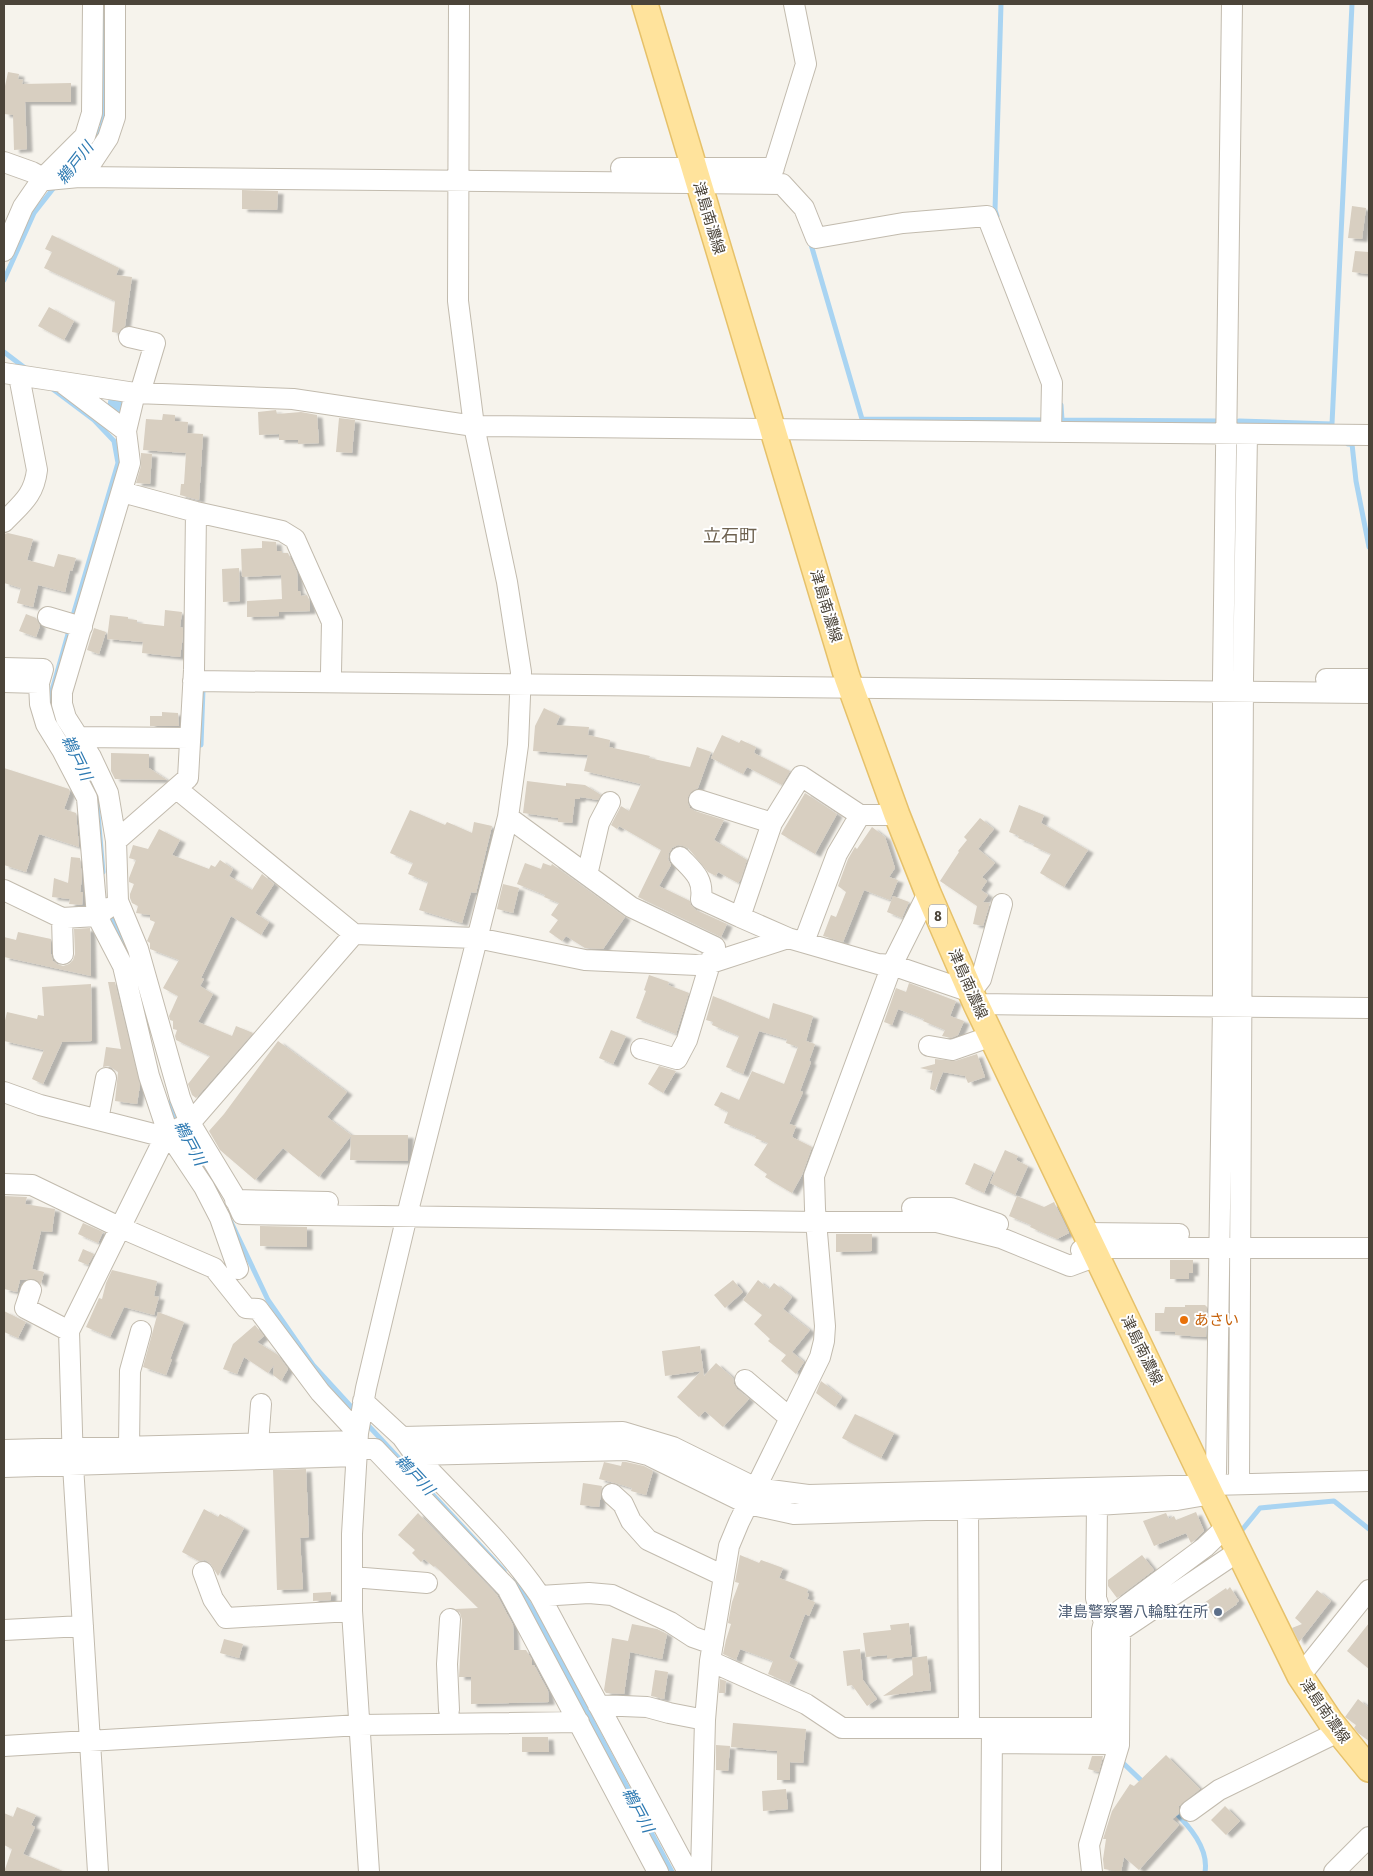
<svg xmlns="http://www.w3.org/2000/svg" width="1373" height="1876" font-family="'Fira Sans Condensed','Noto Sans JP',sans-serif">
	<defs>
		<filter id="shadow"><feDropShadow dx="5.5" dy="3" stdDeviation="1" flood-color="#0004"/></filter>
	</defs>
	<rect width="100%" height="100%" fill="#f6f3ec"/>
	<path fill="#a9d4f2" d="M 109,397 L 124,399 L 121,414 L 107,407 Z"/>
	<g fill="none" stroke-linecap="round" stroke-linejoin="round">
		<path stroke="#a9d4f2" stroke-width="5" d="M 69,172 L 88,152 L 102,127 L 104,111 L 104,4
			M 997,216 L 995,210 L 1001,4
			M 810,241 L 862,419 L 1047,420
			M 4,280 L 34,213 L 56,185
			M 4,352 L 25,368
			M 50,387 L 94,420 L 114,441 L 118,463 L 72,619
			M 1061,405 L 1062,420 L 1221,421
			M 1239,421 L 1332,424 L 1352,4
			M 1348,444 L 1352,444 L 1356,481 L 1369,547
			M 55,714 L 49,701 L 70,627
			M 196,745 L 201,745 L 203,689
			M 97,803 L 103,872
			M 110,912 L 132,961
			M 171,1102 L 178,1124
			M 182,1132 L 197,1160
			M 231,1222 L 268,1300 L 313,1365 L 356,1412
			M 365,1422 L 504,1571
			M 1242,1530 L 1260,1508 L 1334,1501 L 1369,1529
			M 513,1581 L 519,1588 L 536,1615 L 672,1872
			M 1122,1762 L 1145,1784
			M 1173,1810 C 1189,1826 1209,1848 1205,1872"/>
	</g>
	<path fill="#d8cfc1" filter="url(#shadow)" d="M 8,72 L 19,74 L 18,79 L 23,80 L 22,84 L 71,83 L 71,102 L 25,102 L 27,149 L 14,150 L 13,115 L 4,114 L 4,86 L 5,86 Z
		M 242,190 L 278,191 L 277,210 L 242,209 Z
		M 1352,206 L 1366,208 L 1362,239 L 1348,238 Z
		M 52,235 L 119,268 L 116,275 L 132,277 L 125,326 L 118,333 L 112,332 L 115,301 L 44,268 L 52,252 L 45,249 Z
		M 1355,251 L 1369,252 L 1369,274 L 1352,272 Z
		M 49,307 L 74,321 L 64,340 L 38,326 Z
		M 276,410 L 277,414 L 301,412 L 317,415 L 319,443 L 298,444 L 298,440 L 279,440 L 279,434 L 259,435 L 258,412 Z
		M 163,414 L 175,415 L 175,421 L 188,422 L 187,433 L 203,434 L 199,500 L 180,495 L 181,484 L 184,484 L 186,453 L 143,450 L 146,419 L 162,420 Z
		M 339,418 L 355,420 L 352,453 L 336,452 Z
		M 141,453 L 152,454 L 150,484 L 136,483 L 141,466 Z
		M 8,533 L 33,539 L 27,560 L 54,567 L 58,554 L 76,558 L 72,571 L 70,570 L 65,592 L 38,585 L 33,607 L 17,603 L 21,588 L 4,583 L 4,534 Z
		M 262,541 L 276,542 L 277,551 L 282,551 L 282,553 L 288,553 L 297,572 L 298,591 L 300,591 L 301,596 L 307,595 L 310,602 L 310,611 L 279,612 L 279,616 L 247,617 L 247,601 L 282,599 L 281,575 L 242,577 L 241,549 L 262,548 Z
		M 239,568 L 240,601 L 223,602 L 222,569 Z
		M 165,610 L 182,612 L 180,627 L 183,628 L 183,636 L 180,657 L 142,653 L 143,642 L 107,639 L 110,615 L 128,617 L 128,619 L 137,620 L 137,623 L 164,626 Z
		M 26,614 L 36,618 L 40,626 L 36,637 L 19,631 Z
		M 94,628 L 106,632 L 99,654 L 87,650 Z
		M 544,708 L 560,716 L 556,725 L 589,727 L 588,735 L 610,740 L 609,747 L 650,756 L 649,758 L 690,767 L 697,747 L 711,752 L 698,788 L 691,792 L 688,797 L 688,803 L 690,808 L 695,811 L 724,820 L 714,840 L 747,860 L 741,879 L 738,883 L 718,872 L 716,876 L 708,872 L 688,848 L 683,846 L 678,845 L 672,848 L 669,853 L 668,859 L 671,865 L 659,886 L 690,901 L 691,905 L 696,910 L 727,924 L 721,937 L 638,897 L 661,850 L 619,826 L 617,829 L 611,825 L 621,806 L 629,811 L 641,784 L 584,771 L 588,755 L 533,751 L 535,726 Z
		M 162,712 L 178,713 L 179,726 L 150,726 L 150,716 L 162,716 Z
		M 722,735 L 739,743 L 741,740 L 756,747 L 754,753 L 790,771 L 782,785 L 747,767 L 743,774 L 711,758 Z
		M 111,753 L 149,754 L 149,768 L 167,780 L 115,779 L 111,771 Z
		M 4,768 L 69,789 L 70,792 L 64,809 L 76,813 L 79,847 L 39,834 L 26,872 L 4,865 Z
		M 527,781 L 566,786 L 566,783 L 585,785 L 601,795 L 598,800 L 580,797 L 580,799 L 575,799 L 572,823 L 558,822 L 558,818 L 523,813 Z
		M 805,793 L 837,814 L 815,854 L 781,834 Z
		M 1019,805 L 1044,815 L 1041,823 L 1088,850 L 1064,887 L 1040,873 L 1051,854 L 1033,846 L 1034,844 L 1018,838 L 1019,836 L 1009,832 Z
		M 410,810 L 445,825 L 447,822 L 472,833 L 474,822 L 492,826 L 476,893 L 471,892 L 462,923 L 419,910 L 428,882 L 408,874 L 413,863 L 390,853 Z
		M 980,818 L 994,829 L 978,849 L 995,863 L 982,877 L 987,881 L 981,890 L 988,895 L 983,902 L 990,903 L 983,926 L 973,924 L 977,906 L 940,881 L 959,852 L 958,851 L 967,840 L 964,837 Z
		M 872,827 L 885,837 L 895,868 L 889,877 L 898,880 L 890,900 L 864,890 L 843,942 L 823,936 L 831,915 L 836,917 L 846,892 L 838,886 L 848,859 L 855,847 L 857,849 Z
		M 159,829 L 180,840 L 172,855 L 209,869 L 211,865 L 215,867 L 220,860 L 233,869 L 229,876 L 252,890 L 262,874 L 274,884 L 255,913 L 269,922 L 261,935 L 231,916 L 201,978 L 204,979 L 200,986 L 213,994 L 198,1022 L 232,1036 L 236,1026 L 253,1033 L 196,1098 L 192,1095 L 188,1084 L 210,1056 L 176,1040 L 175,1036 L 177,1030 L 173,1029 L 173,1021 L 170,1020 L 169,1016 L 178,996 L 163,988 L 179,960 L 150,949 L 150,943 L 147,941 L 155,922 L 150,920 L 150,915 L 136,913 L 138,906 L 132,903 L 130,898 L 130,894 L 134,884 L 129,882 L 129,878 L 136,860 L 129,858 L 133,845 L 148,849 Z
		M 71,857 L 80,858 L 82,878 L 80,892 L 83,892 L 82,905 L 69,904 L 70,899 L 52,897 L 54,878 L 68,883 Z
		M 525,863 L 541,869 L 543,863 L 551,866 L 552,864 L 625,917 L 603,949 L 585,948 L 566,936 L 562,941 L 549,932 L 558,920 L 551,915 L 559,903 L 544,897 L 545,895 L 517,884 Z
		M 503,884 L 519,888 L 513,913 L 497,909 Z
		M 893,896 L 909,902 L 902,918 L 887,912 Z
		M 90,928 L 91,976 L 4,957 L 4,937 L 16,940 L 18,932 L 51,939 L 51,954 L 53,961 L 57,964 L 63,966 L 69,964 L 73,960 L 75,954 L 74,929 Z
		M 649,975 L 669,982 L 668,985 L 689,993 L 676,1034 L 636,1018 L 646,991 L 644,990 Z
		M 108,982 L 115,982 L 140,1085 L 137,1104 L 115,1101 L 118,1072 L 109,1066 L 103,1067 L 106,1047 L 121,1049 Z
		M 909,983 L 956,1001 L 950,1016 L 964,1021 L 958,1035 L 951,1038 L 942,1036 L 945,1030 L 923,1021 L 924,1019 L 898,1009 L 892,1025 L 884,1022 L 896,988 L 906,992 Z
		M 91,984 L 92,1041 L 62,1042 L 43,1084 L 32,1079 L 44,1050 L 4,1041 L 4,1025 L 7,1012 L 37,1019 L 38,1015 L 44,1016 L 42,987 Z
		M 713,996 L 769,1019 L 773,1003 L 813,1016 L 806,1041 L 815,1044 L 809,1061 L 811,1062 L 800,1091 L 803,1092 L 789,1124 L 796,1126 L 792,1137 L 812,1147 L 802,1175 L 792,1193 L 765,1177 L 767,1174 L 754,1165 L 768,1143 L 755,1138 L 756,1136 L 724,1123 L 728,1112 L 714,1105 L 721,1092 L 739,1100 L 752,1071 L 784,1084 L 798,1047 L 786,1043 L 787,1039 L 759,1031 L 743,1074 L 731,1069 L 726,1067 L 739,1036 L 712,1025 L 713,1022 L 706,1020 Z
		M 611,1030 L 626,1036 L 613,1064 L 599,1058 Z
		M 278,1041 L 347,1092 L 327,1117 L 351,1135 L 408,1135 L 408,1161 L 350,1160 L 351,1136 L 319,1177 L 283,1148 L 255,1180 L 220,1150 L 209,1131 L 224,1114 Z
		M 977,1054 L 985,1077 L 968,1083 L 965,1076 L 943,1072 L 935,1091 L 930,1089 L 933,1071 L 920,1068 L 935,1064 L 935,1059 L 955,1061 Z
		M 659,1066 L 676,1071 L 663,1093 L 648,1084 Z
		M 1005,1150 L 1018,1156 L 1016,1160 L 1028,1166 L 1015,1195 L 990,1183 Z
		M 974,1163 L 993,1172 L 984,1193 L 965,1184 Z
		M 4,1196 L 27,1197 L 25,1204 L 55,1209 L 52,1232 L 41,1231 L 32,1269 L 44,1272 L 41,1284 L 34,1279 L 20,1280 L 17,1292 L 4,1289 Z
		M 1017,1196 L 1044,1207 L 1054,1202 L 1069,1233 L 1057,1239 L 1030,1227 L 1031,1225 L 1009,1216 Z
		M 83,1223 L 103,1232 L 98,1243 L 78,1234 Z
		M 260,1226 L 307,1227 L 307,1247 L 260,1246 Z
		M 836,1234 L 872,1234 L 872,1251 L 836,1252 Z
		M 83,1249 L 94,1254 L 88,1265 L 78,1261 Z
		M 1170,1260 L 1193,1260 L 1193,1273 L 1189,1273 L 1189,1279 L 1170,1279 Z
		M 112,1270 L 157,1281 L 154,1296 L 159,1297 L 154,1315 L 124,1307 L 110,1337 L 86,1327 L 99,1298 L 102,1299 L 106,1283 Z
		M 733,1280 L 743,1292 L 725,1308 L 714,1295 Z
		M 758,1280 L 769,1289 L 774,1283 L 792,1297 L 783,1309 L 810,1330 L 792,1352 L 804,1362 L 796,1374 L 781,1361 L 786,1355 L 768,1341 L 770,1339 L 754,1324 L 762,1315 L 743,1300 Z
		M 1185,1305 L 1205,1305 L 1207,1307 L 1206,1337 L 1175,1335 L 1175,1332 L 1155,1331 L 1155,1313 L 1164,1313 L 1165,1307 L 1185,1307 Z
		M 4,1311 L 26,1322 L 18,1338 L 4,1332 Z
		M 158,1312 L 184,1322 L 170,1359 L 172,1359 L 166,1375 L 143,1367 Z
		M 255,1325 L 264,1336 L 257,1342 L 278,1355 L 288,1369 L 281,1381 L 273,1375 L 274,1365 L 268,1373 L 244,1357 L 237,1374 L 223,1369 L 233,1344 Z
		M 700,1346 L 704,1376 L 716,1363 L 733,1378 L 734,1384 L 737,1389 L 749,1399 L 723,1427 L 705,1411 L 699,1417 L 677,1397 L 701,1371 L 665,1376 L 662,1351 Z
		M 821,1381 L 842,1397 L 835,1407 L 816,1393 Z
		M 855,1414 L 894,1433 L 881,1458 L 842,1438 Z
		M 604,1462 L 621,1466 L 622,1462 L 626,1462 L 644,1466 L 653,1471 L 646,1495 L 631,1491 L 632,1488 L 615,1483 L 599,1479 Z
		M 306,1469 L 309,1537 L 300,1538 L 303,1589 L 277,1590 L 273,1470 Z
		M 583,1483 L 602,1486 L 599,1507 L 580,1505 Z
		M 204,1509 L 218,1517 L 220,1514 L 244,1528 L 218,1576 L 210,1563 L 205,1560 L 199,1561 L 182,1552 Z
		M 1196,1512 L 1204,1531 L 1197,1538 L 1191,1543 L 1186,1533 L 1154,1546 L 1143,1521 L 1166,1513 L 1169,1519 L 1174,1516 L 1176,1520 Z
		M 418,1513 L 497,1595 L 513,1625 L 514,1650 L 526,1650 L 532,1660 L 532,1665 L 534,1665 L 548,1691 L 549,1702 L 471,1704 L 471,1677 L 459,1677 L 462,1620 L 460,1613 L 455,1609 L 478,1608 L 435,1566 L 434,1567 L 424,1559 L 421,1562 L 412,1553 L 415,1550 L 398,1535 Z
		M 740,1555 L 759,1563 L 761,1560 L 783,1568 L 779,1578 L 808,1589 L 807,1593 L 809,1594 L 807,1599 L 815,1602 L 809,1616 L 805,1614 L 789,1657 L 798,1662 L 789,1683 L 768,1674 L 773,1661 L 740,1649 L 736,1660 L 723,1654 L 726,1640 L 731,1624 L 728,1623 L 732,1602 L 739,1583 L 735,1582 Z
		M 1142,1555 L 1154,1570 L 1117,1598 L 1108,1586 L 1108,1580 Z
		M 1230,1587 L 1239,1601 L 1236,1603 L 1237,1604 L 1215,1619 L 1204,1603 L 1226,1588 L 1227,1590 Z
		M 1317,1590 L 1331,1601 L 1299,1642 L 1292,1628 L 1302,1624 L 1295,1618 Z
		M 331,1592 L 331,1600 L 313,1601 L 313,1593 Z
		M 909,1623 L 912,1656 L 887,1659 L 887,1655 L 866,1657 L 863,1633 L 891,1630 L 890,1625 Z
		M 1369,1623 L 1369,1669 L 1347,1651 Z
		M 632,1624 L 657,1629 L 667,1634 L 662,1659 L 630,1652 L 624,1694 L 606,1693 L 604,1690 L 612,1638 L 628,1641 Z
		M 224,1639 L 243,1644 L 239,1658 L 220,1653 Z
		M 860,1649 L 863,1680 L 877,1699 L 867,1706 L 852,1685 L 847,1686 L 843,1651 Z
		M 927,1656 L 931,1690 L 883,1696 L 913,1675 L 912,1658 Z
		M 655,1670 L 668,1672 L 664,1699 L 651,1696 Z
		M 720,1679 L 726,1681 L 725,1693 L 719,1693 Z
		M 1358,1699 L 1369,1708 L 1369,1741 L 1358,1733 L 1354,1728 L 1356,1725 L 1345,1717 Z
		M 733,1723 L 806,1729 L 803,1763 L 790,1762 L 790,1780 L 777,1780 L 777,1751 L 731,1747 Z
		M 522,1737 L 548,1737 L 549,1752 L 522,1752 Z
		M 716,1745 L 730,1746 L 728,1771 L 716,1770 Z
		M 1166,1755 L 1200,1789 L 1179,1806 L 1179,1814 L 1172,1819 L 1179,1825 L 1139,1870 L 1124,1857 L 1121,1872 L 1104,1869 L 1103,1859 L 1106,1839 L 1103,1839 L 1112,1811 L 1130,1784 L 1134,1786 Z
		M 1092,1756 L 1103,1756 L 1099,1772 L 1088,1769 Z
		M 786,1789 L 788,1809 L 763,1811 L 762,1791 Z
		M 1225,1806 L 1240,1821 L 1226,1835 L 1211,1820 Z
		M 17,1807 L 36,1815 L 31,1825 L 35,1827 L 23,1854 L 65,1872 L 4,1872 L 12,1849 L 4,1845 L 4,1813 L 13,1817 Z"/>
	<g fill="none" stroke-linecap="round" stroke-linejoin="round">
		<defs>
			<path id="minor" d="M 4,162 L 32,172 L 47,180 L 79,177 L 782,184 L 804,208 L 816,238 L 903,223 L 987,216 L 1052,383 L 1051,432
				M 621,168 L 774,168
				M 79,177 L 90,165 L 108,138 L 115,117 L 115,4
				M 770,180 L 806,64 L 794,4
				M 4,251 L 23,207 L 43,178 L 85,136 L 92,113 L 93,4
				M 129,337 L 155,343 L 140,393
				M 4,373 L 135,393 L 293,399 L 474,426 L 1369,435
				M 64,384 L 126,431
				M 135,393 L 126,431 L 130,463 L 62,692 L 62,704 L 66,718 L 91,757 L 108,793 L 116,841 L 118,901 L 138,949 L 180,1098 L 190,1123 L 233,1194 L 242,1214 L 816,1222 L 937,1222 L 1001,1238 L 1070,1266 L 1097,1256
				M 122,492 L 196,512 L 282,531 L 295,539 L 332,622 L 331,672
				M 4,522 C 21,504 34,496 37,470 L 19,376
				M 48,617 L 82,627
				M 4,668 L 43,669 L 39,683 L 40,704 L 46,724 L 62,750 L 87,798 L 97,916 L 123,966 L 149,1076 L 168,1133 L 204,1187 L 220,1218 L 238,1269
				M 1326,679 L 1369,679
				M 193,681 L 1369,693
				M 4,682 L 39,683
				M 76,737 L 190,738
				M 177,789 L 354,934
				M 699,800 L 772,823
				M 508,817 L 631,907 L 715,947 L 687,1040 L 677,1059 L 641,1049
				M 116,841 L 188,778 L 194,670 L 196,512
				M 680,857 C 693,871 704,878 701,899 L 740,917
				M 587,875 L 599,823 L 610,802
				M 4,890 L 62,918 L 97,916 L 108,908
				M 62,918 L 63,954
				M 788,938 L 740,917 L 772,823 L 801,776 L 860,815 L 897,815
				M 804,942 L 837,854 L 860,815
				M 976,1004 L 1369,1008
				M 929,1046 L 952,1050 L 992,1036
				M 4,1092 L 40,1105 L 165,1137
				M 98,1120 L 106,1078
				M 4,1184 L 32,1185 L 119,1227 L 214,1268 L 246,1308 L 258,1309 L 320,1392 L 358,1433
				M 235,1200 L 328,1202
				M 912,1208 L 951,1208 L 998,1224
				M 1086,1233 L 1179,1234
				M 1081,1250 L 1093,1248 L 1369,1248
				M 31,1290 L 25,1308 L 69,1331
				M 745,1380 L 790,1418
				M 363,1401 L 402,1437 L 623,1432 L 673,1447 L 756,1488 L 808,1495 L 1369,1481
				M 402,1437 L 415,1455 L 627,1450 L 648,1455 L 748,1504 L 794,1514 L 1097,1505 L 1177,1500 L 1206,1495
				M 258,1444 L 261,1404
				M 129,1446 L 130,1371 L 141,1331
				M 357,1449 L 375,1449 L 507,1588 L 658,1872
				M 4,1450 L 357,1441
				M 415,1455 C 457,1500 505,1544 540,1596 L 688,1872
				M 4,1467 L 356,1456
				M 1239,1484 L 1243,679 L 1247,434
				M 1206,1485 L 1216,1473 L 1223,1007 L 1223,679 L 1232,4
				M 612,1494 L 623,1504 L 631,1521 L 648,1540 L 724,1576
				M 1097,1505 L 1096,1598 L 1104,1622 L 1205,1547 L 1227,1526
				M 968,1509 L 969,1728
				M 203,1572 L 213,1599 L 226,1618 L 352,1611
				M 352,1577 L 427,1583
				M 540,1596 L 589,1593 L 612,1595 L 670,1622 L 693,1637 L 713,1644
				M 4,1630 L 83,1626
				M 710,1661 L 806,1704 L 842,1728 L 1119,1728
				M 1300,1676 L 1369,1590
				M 598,1705 L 647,1707 L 669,1713 L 705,1720
				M 449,1710 L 447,1664 L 450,1619
				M 1102,1728 L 1102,1630 L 1104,1622
				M 992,1743 L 1110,1744 L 1119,1745
				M 4,1746 L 360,1725 L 579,1722
				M 1190,1811 L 1219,1790 L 1338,1732
				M 98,1872 L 73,1465 L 69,1331 L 165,1137 L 168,1133 L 190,1123 L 354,934 L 477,938 L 585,960 L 697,965 L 711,963 L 788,938 L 878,964 L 892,965 L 971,992 L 981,979 L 1002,904
				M 369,1872 L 352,1611 L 352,1534 L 358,1433 L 366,1388 L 410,1203 L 508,817 L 518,745 L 521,672 L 507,582 L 474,426 L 458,301 L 459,4
				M 701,1872 L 705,1720 L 710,1661 L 729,1546 L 739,1522 L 820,1357 L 824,1341 L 825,1326 L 815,1209 L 814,1176 L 892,965 L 928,893
				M 991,1872 L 992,1728
				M 1092,1872 L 1089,1845 L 1119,1745 L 1120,1631 L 1239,1551
				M 1334,1872 L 1369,1837"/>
			<path id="major" d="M 645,4 L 847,677 L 897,815 L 928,893 L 976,1004 L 1211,1495 L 1300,1676 L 1330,1721 L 1369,1769"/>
		</defs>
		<use href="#minor" stroke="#c2bbae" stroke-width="22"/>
		<use href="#major" stroke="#e6c16a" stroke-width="28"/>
		<use href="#minor" stroke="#fff" stroke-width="20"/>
		<use href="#major" stroke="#ffe39c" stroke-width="25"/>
	</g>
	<circle fill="#e8710a" stroke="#fff" stroke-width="2" cx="1184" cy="1320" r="5"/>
	<circle fill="#5c6f8a" stroke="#fff" stroke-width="2" cx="1218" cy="1612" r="5"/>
	<g text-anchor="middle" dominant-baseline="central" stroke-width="4" stroke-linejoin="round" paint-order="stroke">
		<rect fill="#fff" stroke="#817c74" stroke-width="1" x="929" y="904.5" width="18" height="23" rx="4"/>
		<g font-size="14" font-weight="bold" fill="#4b4439">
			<text x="938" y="916">8</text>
		</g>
		<g font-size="15" fill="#4b4439" stroke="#fff">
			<text transform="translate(709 218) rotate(73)">津島南濃線</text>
			<text transform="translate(826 606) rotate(73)">津島南濃線</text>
			<text transform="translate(968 984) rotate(66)">津島南濃線</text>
			<text transform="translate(1142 1350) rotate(64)">津島南濃線</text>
			<text transform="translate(1325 1711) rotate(55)">津島南濃線</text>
		</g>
		<g font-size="15" fill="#c56008" stroke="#fff" text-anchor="start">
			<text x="1194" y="1320">あさい</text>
		</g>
		<g font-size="15" fill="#4e5e75" stroke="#fff" text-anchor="end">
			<text x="1208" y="1612">津島警察署八輪駐在所</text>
		</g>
		<g font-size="16" font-style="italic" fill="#2e7ab2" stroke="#fff">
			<text transform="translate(75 163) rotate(-52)">鵜戸川</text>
			<text transform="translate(77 758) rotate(64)">鵜戸川</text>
			<text transform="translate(190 1143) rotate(62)">鵜戸川</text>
			<text transform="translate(415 1475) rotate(47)">鵜戸川</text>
			<text transform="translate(638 1810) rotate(62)">鵜戸川</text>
		</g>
		<g font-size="18" fill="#6e6250" stroke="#fff">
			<text x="730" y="536">立石町</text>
		</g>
	</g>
	<rect width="1373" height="1876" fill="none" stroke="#4b4439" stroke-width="10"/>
</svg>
